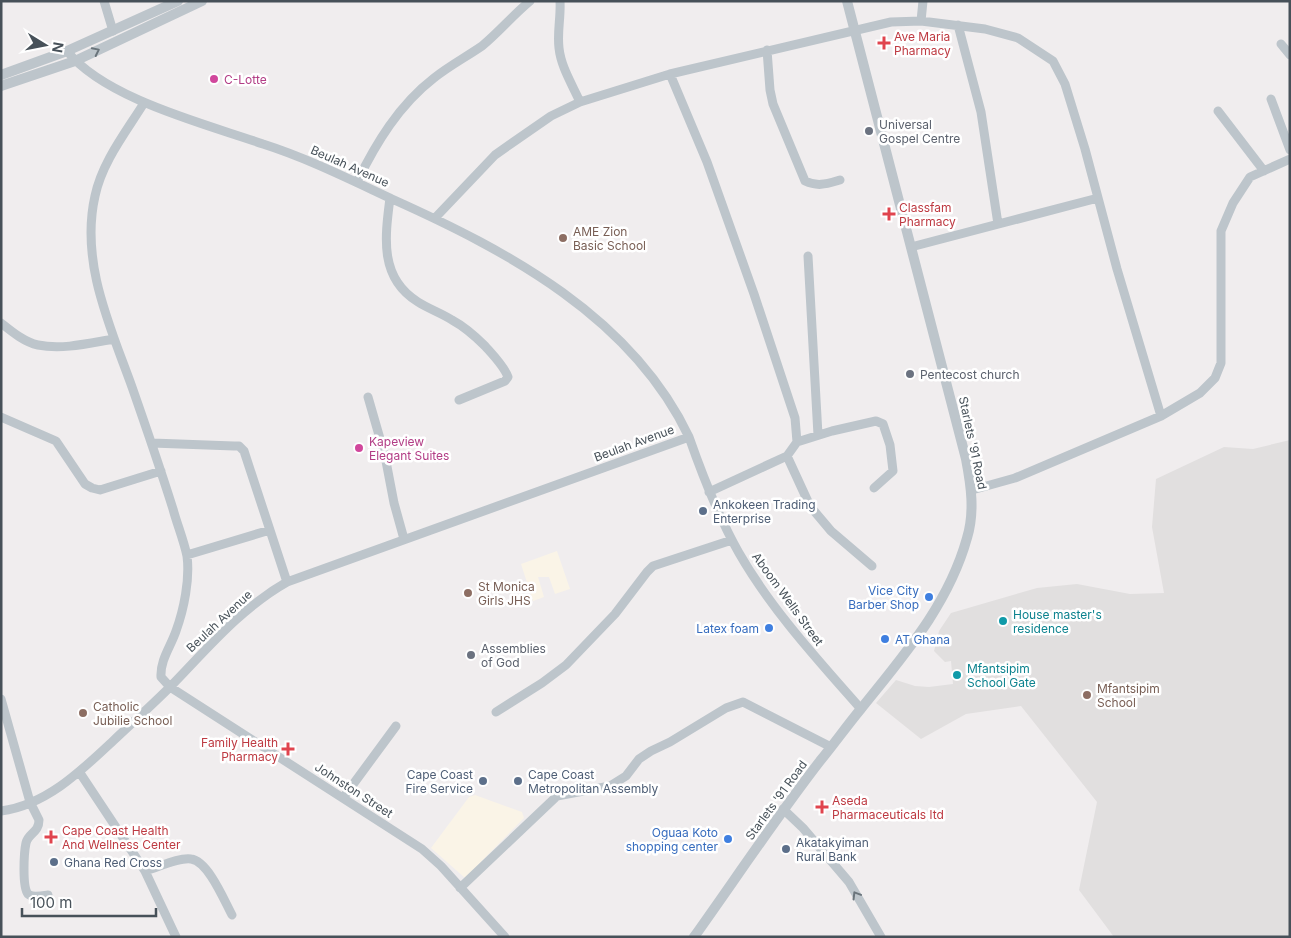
<svg xmlns="http://www.w3.org/2000/svg" width="1291" height="938" font-family="Inter,sans-serif">
	<rect width="100%" height="100%" fill="#f0edee"/>
	<path fill="#faf4e7" d="M 557,551 L 570,589 L 555,594 L 549,577 L 538,577 L 544,597 L 533,601 L 521,564 Z
		M 475,795 L 522,812 L 524,818 L 465,878 L 431,848 L 469,797 Z"/>
	<path fill="#e1dfdf" d="M 1290,440 L 1290,937 L 1114,937 L 1079,890 L 1097,802 L 1021,706 L 966,714 L 921,739 L 876,703 L 896,680 L 915,686 L 929,687 L 953,684 L 951,661 L 945,662 L 934,651 L 939,631 L 951,613 L 1037,588 L 1077,584 L 1130,594 L 1164,593 L 1152,527 L 1156,479 L 1224,447 L 1253,449 Z"/>
	<g fill="none" stroke-linecap="round" stroke-linejoin="round">
		<path stroke="#bdc5cb" stroke-width="9" d="M 104,1 L 113,31
			M 560,1 C 561,17 557,32 559,48 C 561,67 572,84 580,102
			M 921,21 L 923,1
			M 958,25 L 981,112 L 998,224
			M 1281,44 L 1290,55
			M 767,50 L 770,90 L 773,104 L 805,181 C 818,187 826,184 840,180
			M 670,74 L 891,22 L 921,21 L 985,29 L 1018,38 L 1053,61 L 1065,84 L 1085,149 L 1117,269 L 1161,416
			M 1271,99 L 1290,150
			M 144,103 C 126,132 102,162 95,196 C 80,262 110,326 132,387 C 146,427 160,468 173,509 C 177,524 184,541 187,556 C 190,579 184,609 176,631 C 171,646 160,660 161,677 L 170,687 L 422,849 L 441,866 L 505,937
			M 1218,111 L 1264,171
			M 357,182 C 376,143 399,105 434,78 C 449,66 466,57 482,46 C 499,32 513,15 530,1
			M 390,198 C 385,237 379,278 418,302 C 429,309 441,313 452,320 C 465,327 475,336 485,346 C 493,355 504,366 508,377 L 505,381 L 459,400
			M 435,218 L 495,155 L 512,143 L 551,116 L 580,102 L 670,74 L 707,162 L 754,294 L 795,418 L 797,442 L 787,456 L 709,492
			M 911,247 L 1098,198
			M 808,256 L 818,435
			M 1,323 C 11,331 24,342 38,345 C 63,350 90,343 114,339
			M 368,397 L 385,456 L 394,503 L 404,539
			M 1,417 L 56,441 L 85,484 L 92,488 L 100,490 L 161,471
			M 689,437 C 703,477 718,516 739,553 C 771,609 818,660 861,709
			M 797,442 L 832,431 L 876,421 L 883,424 L 890,445 L 893,471 L 874,488
			M 152,443 L 234,446 L 239,446 L 244,451 L 287,582
			M 787,456 L 810,506 L 831,531 L 872,566
			M 972,490 L 1015,478 L 1161,416 L 1200,393 L 1215,378 L 1221,363 L 1221,231 L 1233,203 L 1250,177 L 1290,159
			M 187,555 L 270,530
			M 1,699 L 30,802 L 39,820 C 39,833 28,833 26,843 C 24,852 22,887 28,894 C 32,898 42,896 48,895
			M 496,712 L 542,683 L 566,665 L 615,614 L 647,572 L 653,566 L 732,540
			M 80,773 L 145,871 L 176,937
			M 343,798 L 396,726
			M 783,809 L 803,828 L 849,882 L 881,937
			M 1,811 C 46,805 81,771 113,741 C 132,723 152,705 171,686 C 207,649 241,608 287,582 L 689,437 C 632,317 508,251 392,199 C 349,179 307,158 263,144 C 206,124 105,99 67,51
			M 145,871 C 157,868 179,857 191,859 C 208,861 224,900 232,915
			M 460,888 L 557,796 L 610,786 L 626,776 L 639,759 L 651,751 L 670,742 L 726,708 L 743,702 L 831,747"/>
		<path stroke="#bdc5cb" stroke-width="10" d="M 1,75 L 67,51 L 178,1
			M 1,86 L 75,61 L 202,1
			M 694,937 C 736,878 776,818 820,761 C 834,744 846,727 860,710 C 903,656 948,606 967,538 C 975,512 971,485 966,459 L 847,1"/>
	</g>
	<defs><path id="oneway-chevron" d="M-2-3.5L2.5 0L-2 3.5" fill="none" stroke-width="1.6" stroke-linecap="round" stroke-linejoin="round" transform="scale(1.25)"/></defs>
	<g stroke="#6a747b">
		<use href="#oneway-chevron" transform="translate(96 51) rotate(-26)"/>
		<use href="#oneway-chevron" transform="translate(856 895) rotate(-121)"/>
	</g>
	<g fill="#e0444e" stroke="#fff" stroke-width="2">
		<path d="M881.5 35.5h5v5h5v5h-5v5h-5v-5h-5v-5h5z"/>
		<path d="M886.5 206.5h5v5h5v5h-5v5h-5v-5h-5v-5h5z"/>
		<path d="M285.5 741.5h5v5h5v5h-5v5h-5v-5h-5v-5h5z"/>
		<path d="M819.5 799.5h5v5h5v5h-5v5h-5v-5h-5v-5h5z"/>
		<path d="M48.5 829.5h5v5h5v5h-5v5h-5v-5h-5v-5h5z"/>
	</g>
	<g fill="#d1479c" stroke="#fff" stroke-width="2">
		<circle cx="214" cy="79" r="5"/>
		<circle cx="359" cy="448" r="5"/>
	</g>
	<g fill="#6b7280" stroke="#fff" stroke-width="2">
		<circle cx="869" cy="131" r="5"/>
		<circle cx="910" cy="374" r="5"/>
		<circle cx="471" cy="655" r="5"/>
	</g>
	<g fill="#8d6e63" stroke="#fff" stroke-width="2">
		<circle cx="563" cy="238" r="5"/>
		<circle cx="468" cy="593" r="5"/>
		<circle cx="1087" cy="695" r="5"/>
		<circle cx="83" cy="713" r="5"/>
	</g>
	<g fill="#5c6f8a" stroke="#fff" stroke-width="2">
		<circle cx="703" cy="511" r="5"/>
		<circle cx="483" cy="781" r="5"/>
		<circle cx="518" cy="781" r="5"/>
		<circle cx="786" cy="849" r="5"/>
		<circle cx="54" cy="862" r="5"/>
	</g>
	<g fill="#3f7fe0" stroke="#fff" stroke-width="2">
		<circle cx="929" cy="597" r="5"/>
		<circle cx="769" cy="628" r="5"/>
		<circle cx="885" cy="639" r="5"/>
		<circle cx="728" cy="839" r="5"/>
	</g>
	<g fill="#0f9aa8" stroke="#fff" stroke-width="2">
		<circle cx="1003" cy="621" r="5"/>
		<circle cx="957" cy="675" r="5"/>
	</g>
	<g text-anchor="middle" dominant-baseline="central" stroke-width="5" stroke-linejoin="round" paint-order="stroke">
		<g font-size="12" fill="#be3a42" stroke="#fff" text-anchor="start">
			<text x="894" y="36">Ave Maria<tspan x="894" dy="14">Pharmacy</tspan></text>
			<text x="899" y="207">Classfam<tspan x="899" dy="14">Pharmacy</tspan></text>
			<text x="278" y="742" text-anchor="end">Family Health<tspan x="278" dy="14">Pharmacy</tspan></text>
			<text x="832" y="800">Aseda<tspan x="832" dy="14">Pharmaceuticals ltd</tspan></text>
			<text x="62" y="830">Cape Coast Health<tspan x="62" dy="14">And Wellness Center</tspan></text>
		</g>
		<g font-size="12" fill="#b23c85" stroke="#fff" text-anchor="start">
			<text x="224" y="79">C-Lotte</text>
			<text x="369" y="441">Kapeview<tspan x="369" dy="14">Elegant Suites</tspan></text>
		</g>
		<g font-size="12" fill="#5b616d" stroke="#fff" text-anchor="start">
			<text x="879" y="124">Universal<tspan x="879" dy="14">Gospel Centre</tspan></text>
			<text x="920" y="374">Pentecost church</text>
			<text x="481" y="648">Assemblies<tspan x="481" dy="14">of God</tspan></text>
		</g>
		<g font-size="12" fill="#475159" stroke="#fff">
			<text transform="translate(350 166) rotate(24)">Beulah Avenue</text>
			<text transform="translate(634 443) rotate(-20)">Beulah Avenue</text>
			<text transform="translate(973 443) rotate(78)">Starlets '91 Road</text>
			<text transform="translate(788 599) rotate(54)">Aboom Wells Street</text>
			<text transform="translate(219 621) rotate(-43)">Beulah Avenue</text>
			<text transform="translate(354 790) rotate(33)">Johnston Street</text>
			<text transform="translate(776 800) rotate(-54)">Starlets '91 Road</text>
		</g>
		<g font-size="12" fill="#785e54" stroke="#fff" text-anchor="start">
			<text x="573" y="231">AME Zion<tspan x="573" dy="14">Basic School</tspan></text>
			<text x="478" y="586">St Monica<tspan x="478" dy="14">Girls JHS</tspan></text>
			<text x="1097" y="688">Mfantsipim<tspan x="1097" dy="14">School</tspan></text>
			<text x="93" y="706">Catholic<tspan x="93" dy="14">Jubilie School</tspan></text>
		</g>
		<g font-size="12" fill="#4e5e75" stroke="#fff" text-anchor="start">
			<text x="713" y="504">Ankokeen Trading<tspan x="713" dy="14">Enterprise</tspan></text>
			<text x="473" y="774" text-anchor="end">Cape Coast<tspan x="473" dy="14">Fire Service</tspan></text>
			<text x="528" y="774">Cape Coast<tspan x="528" dy="14">Metropolitan Assembly</tspan></text>
			<text x="796" y="842">Akatakyiman<tspan x="796" dy="14">Rural Bank</tspan></text>
			<text x="64" y="862">Ghana Red Cross</text>
		</g>
		<g font-size="12" fill="#366cbe" stroke="#fff" text-anchor="end">
			<text x="919" y="590">Vice City<tspan x="919" dy="14">Barber Shop</tspan></text>
			<text x="759" y="628">Latex foam</text>
			<text x="895" y="639" text-anchor="start">AT Ghana</text>
			<text x="718" y="832">Oguaa Koto<tspan x="718" dy="14">shopping center</tspan></text>
		</g>
		<g font-size="12" fill="#0d838f" stroke="#fff" text-anchor="start">
			<text x="1013" y="614">House master's<tspan x="1013" dy="14">residence</tspan></text>
			<text x="967" y="668">Mfantsipim<tspan x="967" dy="14">School Gate</tspan></text>
		</g>
	</g>
	<rect width="1291" height="938" fill="none" stroke="#475159" stroke-width="5"/>
	<g transform="translate(45 45) rotate(100)" stroke="#ffffff" stroke-width="4" paint-order="stroke">
	<path d="M0-4L9 19L0 12L-9 19Z" fill="#475159"/>
	<text y="-8" font-size="14" font-weight="bold" text-anchor="middle" fill="#475159">N</text>
	</g>
	<path d="M22 908v8h134v-8" fill="none" stroke="#475159" stroke-width="2.5"/>
	<text x="30" y="908" font-size="15" fill="#475159" stroke="#ffffff" stroke-width="4" paint-order="stroke">100 m</text>
</svg>
